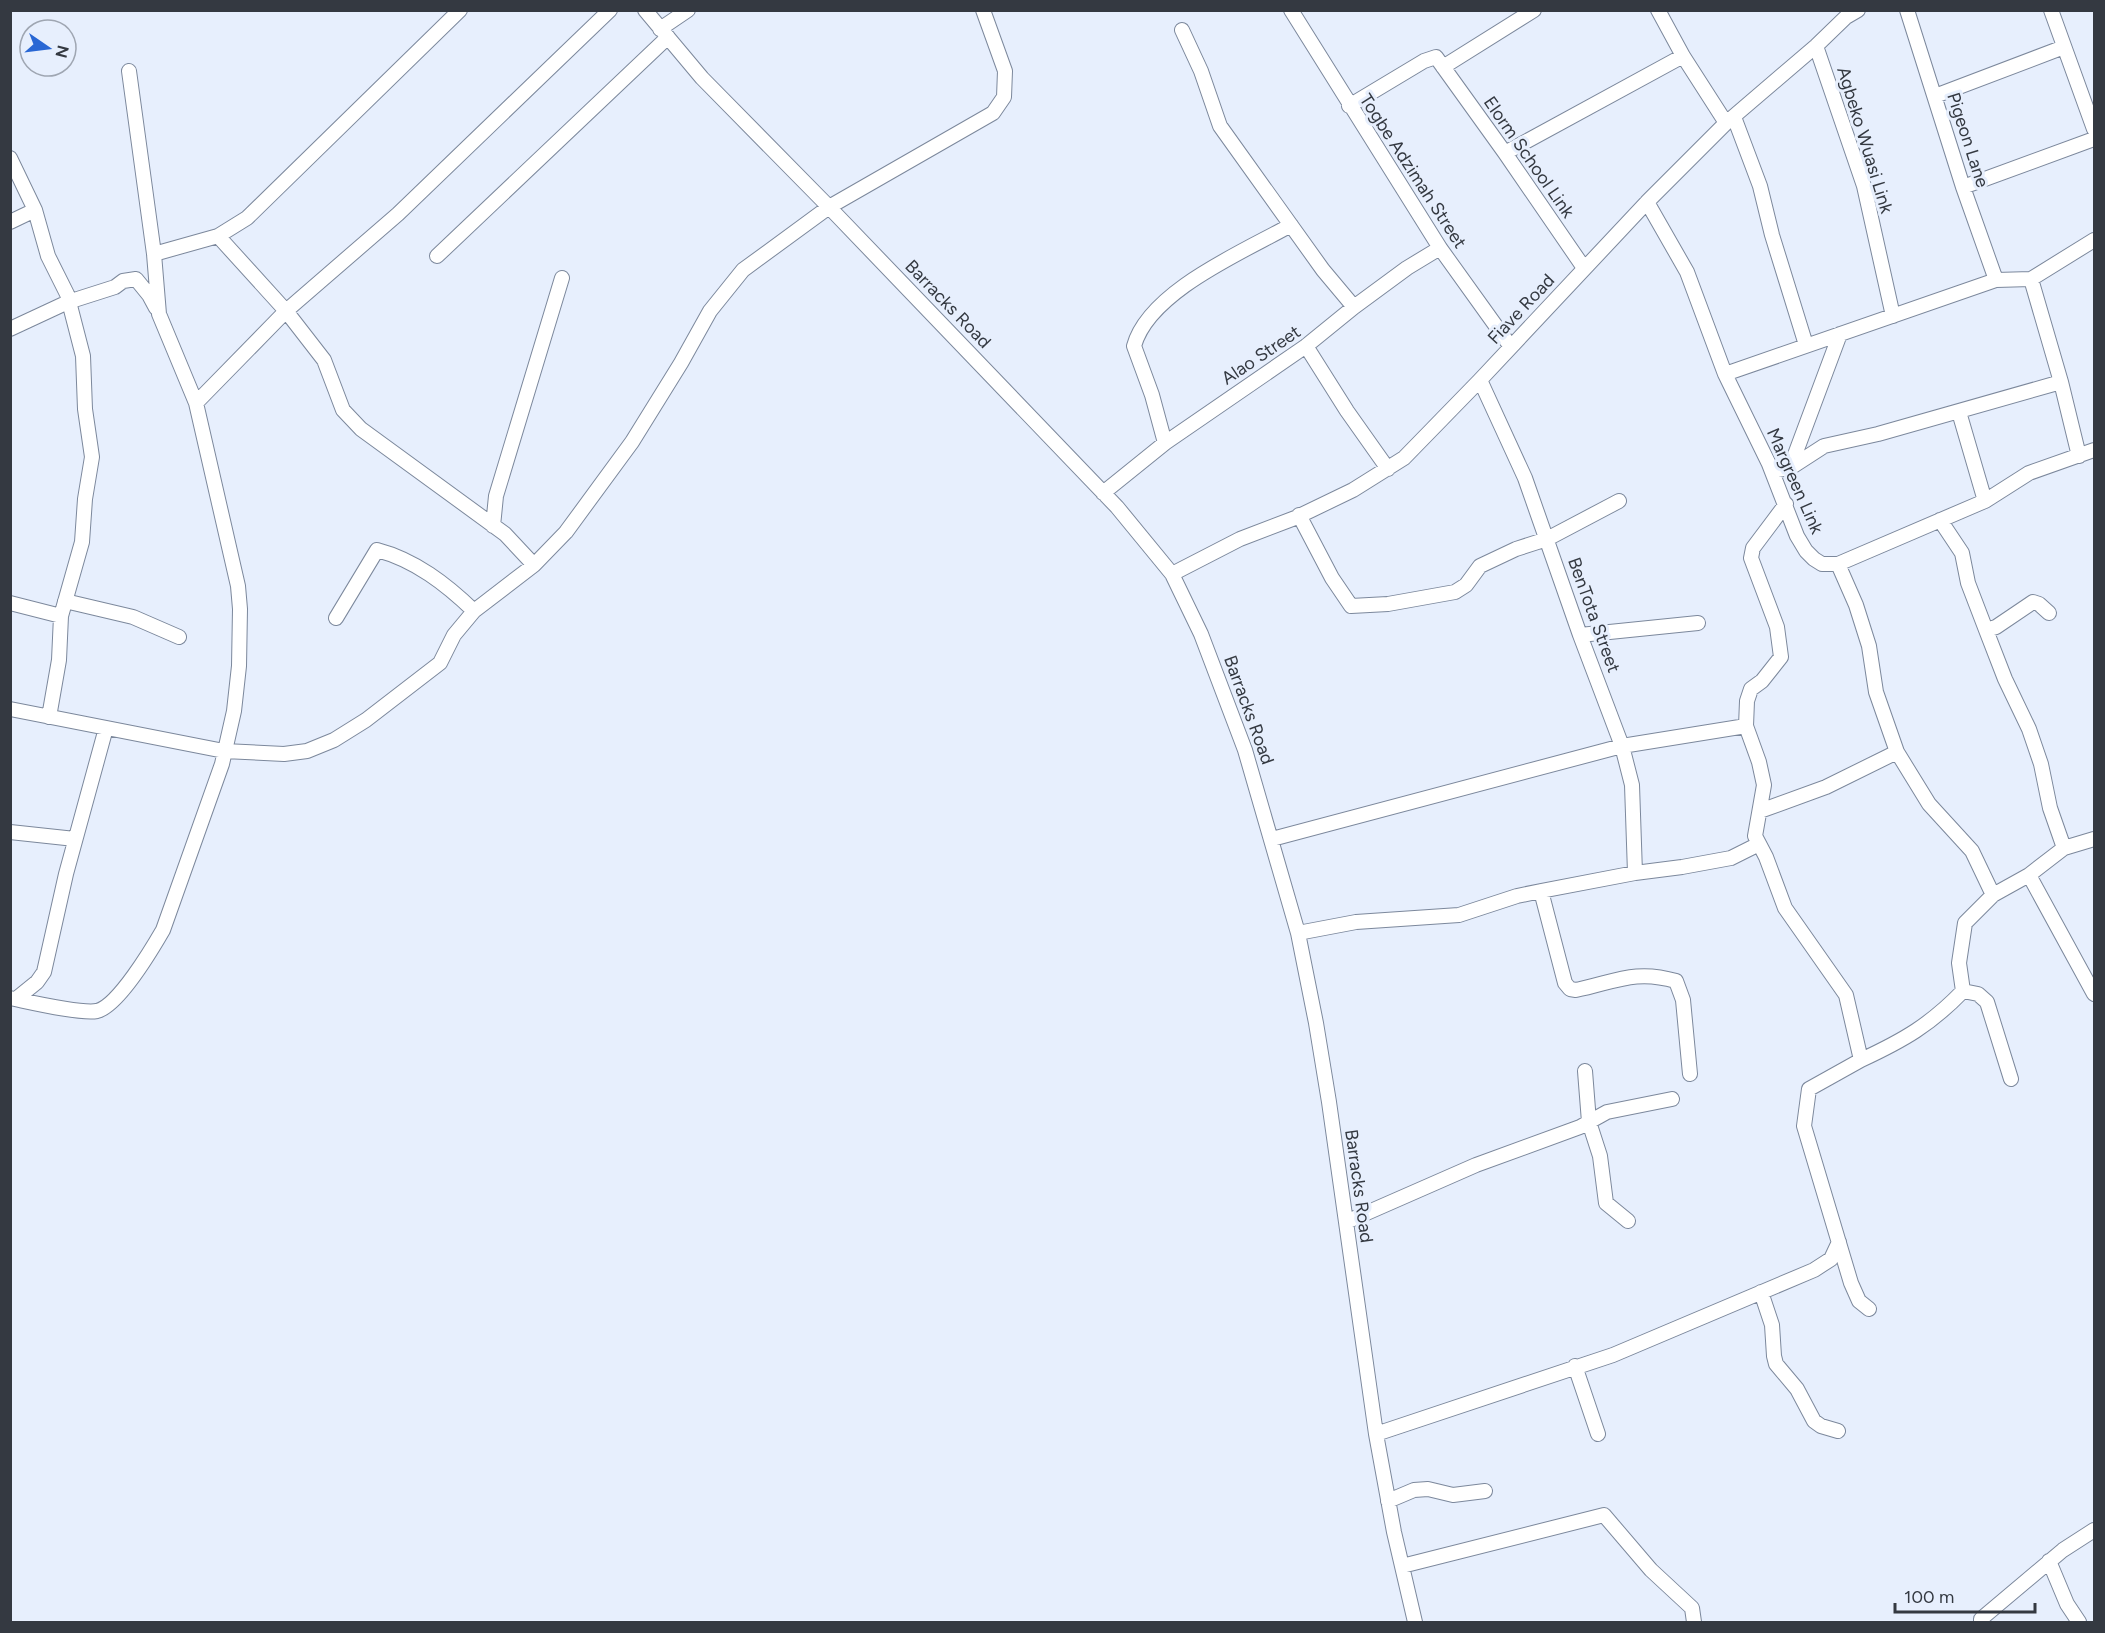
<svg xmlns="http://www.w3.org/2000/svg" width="2105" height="1633" font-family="Figtree,sans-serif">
	<rect width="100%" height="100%" fill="#e7effd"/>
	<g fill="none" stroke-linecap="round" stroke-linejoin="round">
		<defs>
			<path id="minor" d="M 645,10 L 702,78 L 829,207 L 1117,507 L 1172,574 L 1201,634 L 1245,750 L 1298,933 L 1316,1023 L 1329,1102 L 1376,1434 L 1394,1532 L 1415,1622
				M 1291,10 L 1440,248 L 1511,347
				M 1658,10 L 1683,56 L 1726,123
				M 1907,10 L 1963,187 L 1996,280
				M 2051,10 L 2094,129
				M 660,29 L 688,10
				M 1182,30 L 1201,71 L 1220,126 L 1323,270 L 1354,307
				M 1816,46 L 1864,186 L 1893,316
				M 1443,67 L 1534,10
				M 1935,96 L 2064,47
				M 1349,106 L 1424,61 L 1436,57 L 1505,153 L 1584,268
				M 1734,117 L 1760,186 L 1772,235 L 1806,345
				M 1505,153 L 1683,56
				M 10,158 L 35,210 L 48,256 L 67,294 L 83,356 L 85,409 L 92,457 L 85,499 L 82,542 L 61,616 L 59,660 L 49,717
				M 1963,187 L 2094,139
				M 1647,202 L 1687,272 L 1725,374 L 1769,464 L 1797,536 L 1806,551 L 1814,559 L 1822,564 L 1838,564 L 1985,501 L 2029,473 L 2094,450
				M 10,222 L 35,210
				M 218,236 L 286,311 L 324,360 L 343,410 L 361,429 L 505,534 L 534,565
				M 154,254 L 218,236 L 247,218 L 460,10
				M 437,256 L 668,37
				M 2031,279 L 2061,382 L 2079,456
				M 10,329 L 68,302 L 115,287 L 123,281 L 136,279 L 149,295 L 156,308
				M 1306,346 L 1347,411 L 1388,469
				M 1725,374 L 1996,280 L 2031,279 L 2094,240
				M 1480,380 L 1525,478 L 1580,635 L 1622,746 L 1632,785 L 1635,873
				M 196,403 L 286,311 L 398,214 L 610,10
				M 1959,412 L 1985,501
				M 1165,443 L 1152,395 L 1134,346 C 1149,291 1245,251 1291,225
				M 1790,468 L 1840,334
				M 1772,471 L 1790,468 L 1824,446 L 1878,434 L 2061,382
				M 1103,493 L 1165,443 L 1306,346 L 1354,307 L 1407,268 L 1440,248
				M 1786,504 L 1753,548 L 1751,558 L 1777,627 L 1781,657 L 1762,681 L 1751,689 L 1747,701 L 1746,726 L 1759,762 L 1764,785 L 1755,836 L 1766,857 L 1785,908 L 1846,995 L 1861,1060 C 1904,1040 1930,1025 1963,991 L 1959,963 L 1965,923 L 1993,895 L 2029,875 L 2064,848 L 2094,839
				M 1299,515 L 1332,578 L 1351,606 L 1388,604 L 1455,592 L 1466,585 L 1480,566 L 1516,549 L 1547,539 L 1619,501
				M 1940,520 L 1962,553 L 1968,583 L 1986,630 L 2005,679 L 2029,729 L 2041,764 L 2050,808 L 2064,848
				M 493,526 L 496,496 L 562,278
				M 1838,564 L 1856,605 L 1869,646 L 1876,692 L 1897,752 L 1929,804 L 1972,851 L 1993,895
				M 1172,574 L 1240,539 L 1295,518 L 1353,490 L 1404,458 L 1480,380 L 1647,202 L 1726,123 L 1816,46 L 1846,17 L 1858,10
				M 65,601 L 133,617 L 179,637
				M 10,603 L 61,616
				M 336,618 L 377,550 C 415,560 446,584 474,611
				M 1986,630 L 1996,627 L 2033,602 L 2039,604 L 2049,613
				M 1580,635 L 1698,623
				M 10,709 L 224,751 L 284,754 L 307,751 L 334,740 L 366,720 L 440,663 L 454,635 L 474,611 L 534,565 L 566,532 L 632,442 L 681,363 L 710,311 L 743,270 L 829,207 L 993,113 L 1004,97 L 1005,71 L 983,10
				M 1760,811 L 1826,787 L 1897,752
				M 10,832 L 75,839
				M 1272,839 L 1622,746 L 1746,726
				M 2029,875 L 2094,994
				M 1541,891 L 1565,983 L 1570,989 L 1576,990 C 1615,982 1635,969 1676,981 L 1683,1000 L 1690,1074
				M 1298,933 L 1356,922 L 1459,915 L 1517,896 L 1541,891 L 1635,873 L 1682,867 L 1731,858 L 1759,844
				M 1963,991 L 1978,994 L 1987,1002 L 2011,1079
				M 10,998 C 30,1002 80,1014 97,1011 C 118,1006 152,949 163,930 L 222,764 L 234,711 L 239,666 L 240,609 L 238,586 L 196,403 L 159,314 L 154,254 L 129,71
				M 16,999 L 37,982 L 44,972 L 66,874 L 106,728
				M 1861,1060 L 1809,1089 L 1804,1126 L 1851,1283 L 1859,1301 L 1869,1309
				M 1585,1071 L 1589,1122 L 1600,1156 L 1606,1203 L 1628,1221
				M 1346,1222 L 1476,1165 L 1580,1127 L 1607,1112 L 1672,1099
				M 1761,1292 L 1772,1325 L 1774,1356 L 1776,1364 L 1797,1389 L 1814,1421 L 1821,1426 L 1838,1431
				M 1575,1366 L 1598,1434
				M 1376,1434 L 1613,1355 L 1814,1270 L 1831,1259 L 1839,1242
				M 1388,1501 L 1414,1490 L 1428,1489 L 1453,1495 L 1485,1491
				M 2049,1561 L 2067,1604 L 2079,1622
				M 1402,1566 L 1604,1515 L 1651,1570 L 1692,1608 L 1694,1622
				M 1981,1622 L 1981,1619 L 2063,1550 L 2094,1530"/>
		</defs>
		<use href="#minor" stroke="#7c889c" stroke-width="16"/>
		<use href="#minor" stroke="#fff" stroke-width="14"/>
	</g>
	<g text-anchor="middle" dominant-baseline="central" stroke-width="6" stroke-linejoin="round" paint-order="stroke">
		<g font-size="18" fill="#343941" stroke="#e7effd">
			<text transform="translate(1865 140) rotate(73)">Agbeko Wuasi Link</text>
			<text transform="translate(1968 140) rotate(72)">Pigeon Lane</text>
			<text transform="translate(1529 157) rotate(55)">Elorm School Link</text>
			<text transform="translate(1413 171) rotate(57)">Togbe Adzimah Street</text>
			<text transform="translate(948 304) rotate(46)">Barracks Road</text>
			<text transform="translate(1521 309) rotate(-47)">Fiave Road</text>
			<text transform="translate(1261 355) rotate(-34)">Alao Street</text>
			<text transform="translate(1795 481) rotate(66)">Margreen Link</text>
			<text transform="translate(1594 615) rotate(70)">BenTota Street</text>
			<text transform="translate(1249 710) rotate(70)">Barracks Road</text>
			<text transform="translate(1359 1186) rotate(82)">Barracks Road</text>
		</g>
	</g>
	<rect width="2105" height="1633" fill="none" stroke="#343941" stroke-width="24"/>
	<g transform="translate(48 48) rotate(104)"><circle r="28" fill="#e7effd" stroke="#9fa6b2" stroke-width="1.5"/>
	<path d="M0-4.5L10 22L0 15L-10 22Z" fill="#2967d4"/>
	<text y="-9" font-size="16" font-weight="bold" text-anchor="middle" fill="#343941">N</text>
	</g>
	<path d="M1895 1603v9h140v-9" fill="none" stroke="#343941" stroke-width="3"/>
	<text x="1904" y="1603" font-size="18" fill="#343941" stroke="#e7effd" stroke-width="4.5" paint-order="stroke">100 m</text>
</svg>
